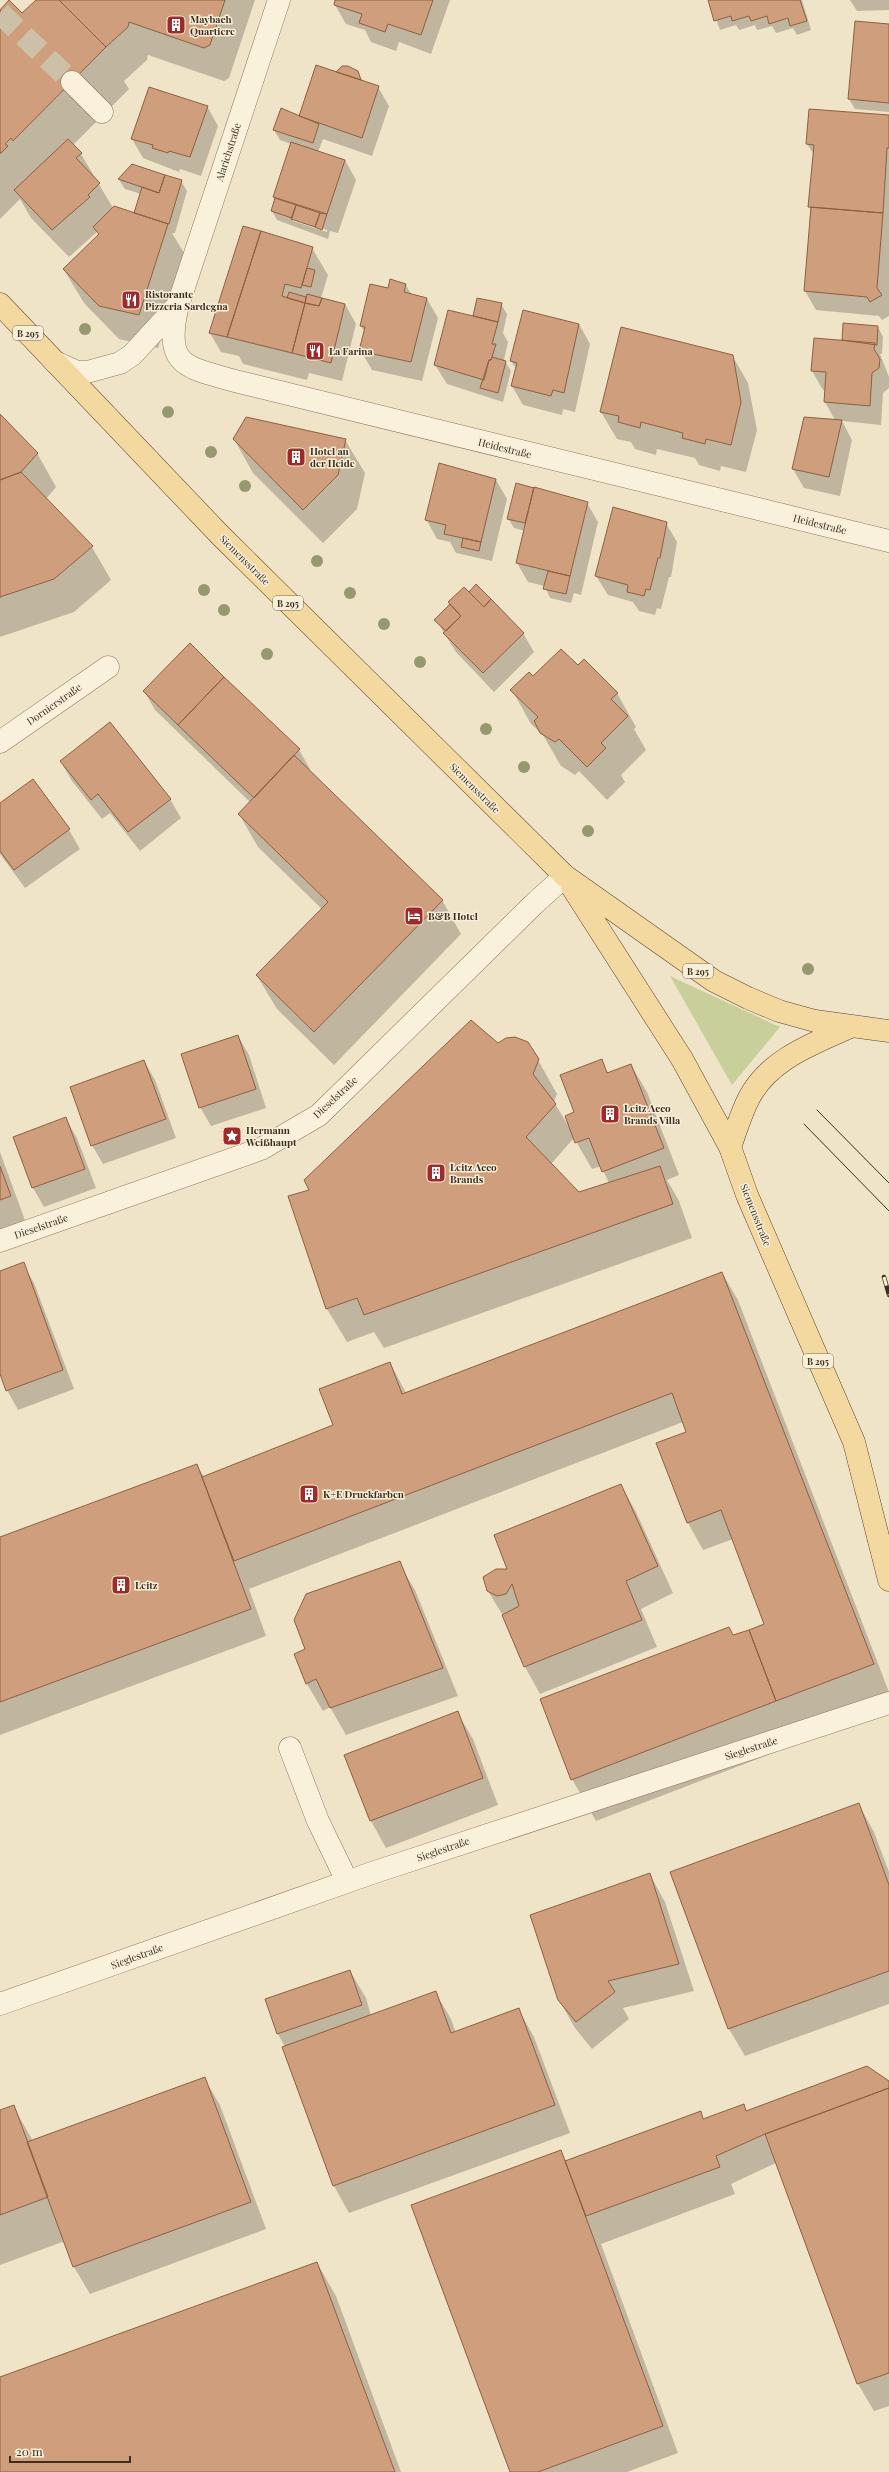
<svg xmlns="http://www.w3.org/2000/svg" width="889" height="2472" font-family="'Playfair Display',serif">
	<rect width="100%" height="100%" fill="#f0e4c8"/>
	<path fill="#c9cf9b" d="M 670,976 L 780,1027 L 732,1085 Z"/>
	<path fill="#0003" fill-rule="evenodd" d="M 37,0 L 255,0 L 229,78 L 224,81 L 148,55 L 147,60 L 124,81 L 129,89 L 73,145 L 81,154 L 113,208 L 135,214 L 141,194 L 125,189 L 119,180 L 132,165 L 181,181 L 187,191 L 175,233 L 172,233 L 187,258 L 158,348 L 119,339 L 84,303 L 64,270 L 99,236 L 97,232 L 69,257 L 31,218 L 20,199 L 0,219 L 0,11 L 22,15 Z
		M 336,0 L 450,0 L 431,54 L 399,42 L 396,51 L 371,42 L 365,30 L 346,24 L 335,5 Z
		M 709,0 L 802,0 L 811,30 L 797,35 L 793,28 L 776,33 L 772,26 L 757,30 L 755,25 L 739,30 L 736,25 L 720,30 Z
		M 850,0 L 889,0 L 889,10 L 857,11 Z
		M 856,22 L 889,26 L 889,112 L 855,109 L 849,99 Z
		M 357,72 L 363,82 L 378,87 L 389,106 L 372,156 L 323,139 L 318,152 L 345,160 L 356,180 L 338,233 L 330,231 L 328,239 L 277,220 L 272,211 L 275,199 L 274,197 L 291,144 L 280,140 L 274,130 L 281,109 L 300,116 L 338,74 ZM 293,219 L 327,230 L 327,232 L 293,221 Z
		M 207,106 L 218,126 L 201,176 L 180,169 L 179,172 L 143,158 L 132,139 Z
		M 889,116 L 889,316 L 882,320 L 879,316 L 816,310 L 805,291 L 814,155 L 807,144 Z
		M 312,248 L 328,275 L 321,298 L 345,304 L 356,324 L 342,381 L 309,373 L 307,380 L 243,364 L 239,356 L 221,352 L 210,333 Z
		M 405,284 L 412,295 L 427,299 L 438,318 L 422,381 L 372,370 L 361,351 L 365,333 L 361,326 L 388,289 Z
		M 501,304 L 507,314 L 503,333 L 508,342 L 504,360 L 511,371 L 503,402 L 447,384 L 435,365 L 474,318 Z
		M 579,324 L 590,344 L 575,412 L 563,409 L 562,415 L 523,405 L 512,386 L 517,370 L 511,361 Z
		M 844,324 L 878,327 L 883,337 L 882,354 L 880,354 L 889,377 L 889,388 L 883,393 L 881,425 L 842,421 L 852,440 L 840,496 L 804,488 L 793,469 L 835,420 L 825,402 L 826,390 L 823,390 L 812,371 L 843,341 Z
		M 732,355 L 748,383 L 757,430 L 746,472 L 721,466 L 720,471 L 699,465 L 695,458 L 657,449 L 656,455 L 635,449 L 631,442 L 617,439 L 601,412 Z
		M 0,416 L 37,453 L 56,487 L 46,499 L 92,547 L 111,580 L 74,612 L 0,637 Z
		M 234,439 L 345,440 L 365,473 L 357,509 L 323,543 L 253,473 Z
		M 496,480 L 507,499 L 492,561 L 456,553 L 450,542 L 437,539 L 426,519 Z
		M 517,484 L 587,503 L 598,522 L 581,595 L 574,593 L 571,603 L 550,598 L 545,586 L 528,582 L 517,563 L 525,531 L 514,528 L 508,518 Z
		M 666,523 L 677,542 L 671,577 L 669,577 L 661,609 L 657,608 L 655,615 L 639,611 L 633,602 L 608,595 L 596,576 Z
		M 469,593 L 523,633 L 534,652 L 494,692 L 456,652 L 436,620 Z
		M 190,644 L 299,750 L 310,769 L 309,771 L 442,900 L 461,934 L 334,1065 L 277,1009 L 257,976 L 322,909 L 258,847 L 239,814 L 250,802 L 155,710 L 144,691 Z
		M 578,667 L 617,693 L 636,727 L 634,729 L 646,750 L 621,775 L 625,782 L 607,800 L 579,771 L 575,775 L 561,766 L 543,735 L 531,724 L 512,690 L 533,677 Z
		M 61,762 L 170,799 L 181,818 L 140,851 L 110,813 L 102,819 L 72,781 Z
		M 33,780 L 69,830 L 80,849 L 25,888 L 0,854 L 0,804 Z
		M 238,1036 L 249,1055 L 266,1108 L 211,1126 L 200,1107 Z
		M 498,1045 L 538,1060 L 557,1094 L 554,1102 L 569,1127 L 601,1060 L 609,1074 L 631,1065 L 647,1092 L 679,1175 L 667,1180 L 679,1201 L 692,1238 L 384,1348 L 374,1332 L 347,1342 L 327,1309 L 290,1197 L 310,1191 ZM 574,1138 L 592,1169 L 601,1166 L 609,1183 L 578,1193 L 551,1164 Z
		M 144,1061 L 155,1080 L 176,1138 L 103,1164 L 92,1145 Z
		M 66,1119 L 77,1138 L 96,1188 L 44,1207 L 33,1188 L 14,1137 Z
		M 0,1152 L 26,1223 L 0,1233 Z
		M 23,1264 L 34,1283 L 74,1389 L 18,1410 L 7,1390 L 0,1371 L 0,1272 Z
		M 722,1273 L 738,1300 L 889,1692 L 793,1728 L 799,1743 L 596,1821 L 572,1779 L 734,1636 L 765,1624 L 733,1539 L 703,1550 L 688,1523 L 657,1444 L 687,1432 L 683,1422 L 249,1589 L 266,1636 L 0,1735 L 0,1538 L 197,1465 L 204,1477 L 335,1425 L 390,1363 L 406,1393 Z
		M 621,1485 L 636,1512 L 673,1593 L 641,1609 L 657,1647 L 540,1694 L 525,1667 L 505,1619 L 488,1591 L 509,1570 Z
		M 399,1563 L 415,1590 L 458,1696 L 346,1735 L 330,1707 L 323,1711 L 307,1684 L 296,1655 L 306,1650 Z
		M 457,1712 L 473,1739 L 498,1805 L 386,1848 L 371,1821 Z
		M 859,1805 L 874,1832 L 889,1872 L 889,2004 L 745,2056 L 729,2029 L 672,1873 Z
		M 650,1875 L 665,1902 L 694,1991 L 623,2008 L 629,2019 L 592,2049 L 575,2028 L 559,2000 Z
		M 350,1971 L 366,1998 L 371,2016 L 435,1992 L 451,2019 L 456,2033 L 519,2010 L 534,2037 L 570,2133 L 349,2213 L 334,2186 L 283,2048 L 285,2047 L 278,2034 Z
		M 204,2078 L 220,2105 L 266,2229 L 90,2294 L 74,2267 L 65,2241 L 0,2265 L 0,2111 L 13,2106 L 33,2141 Z
		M 889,2082 L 889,2406 L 874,2411 L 858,2384 L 776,2163 L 731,2184 L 735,2194 L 601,2244 L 678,2453 L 627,2472 L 511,2472 L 560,2151 L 566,2161 L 700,2112 L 704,2120 L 743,2105 L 747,2111 Z
		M 317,2263 L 336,2296 L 401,2472 L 0,2472 L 0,2379 Z"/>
	<path fill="#cf9f7d" stroke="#8d5f41" d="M 9,0 L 22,13 L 36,0 L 59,0 L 106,47 L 13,141 L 11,138 L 5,144 L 8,146 L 0,154 L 0,10 Z
		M 59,0 L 225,0 L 210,45 L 204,48 L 129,22 L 128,27 L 106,47 Z
		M 335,0 L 433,0 L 421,35 L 388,24 L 385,32 L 359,23 L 362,14 L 334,5 Z
		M 708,0 L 800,0 L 807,21 L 790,26 L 788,18 L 769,24 L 767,16 L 751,21 L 749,16 L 732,21 L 731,16 L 714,21 Z
		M 855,21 L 889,24 L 889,103 L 848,99 Z
		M 316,65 L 379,86 L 362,138 L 299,116 Z
		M 342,66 L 348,66 L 358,71 L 361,80 L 336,72 Z
		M 149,87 L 208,106 L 190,157 L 169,151 L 168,153 L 152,148 L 153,145 L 131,139 Z
		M 281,108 L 319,124 L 313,143 L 273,130 Z
		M 809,109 L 889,115 L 889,148 L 887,148 L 883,213 L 808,207 L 814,145 L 806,144 Z
		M 68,139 L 82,153 L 76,158 L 100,183 L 88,195 L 90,197 L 52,230 L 14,190 Z
		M 291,142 L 345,160 L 327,214 L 273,197 Z
		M 132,164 L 165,175 L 159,193 L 118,179 Z
		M 165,175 L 182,180 L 169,224 L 134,213 L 142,187 L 159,193 Z
		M 275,198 L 296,205 L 292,218 L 271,211 Z
		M 296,205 L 320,213 L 315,227 L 291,219 Z
		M 114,206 L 168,224 L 139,315 L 99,306 L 63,269 L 99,234 L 93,227 Z
		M 811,207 L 883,213 L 877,288 L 882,295 L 870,302 L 867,297 L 804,291 Z
		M 320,213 L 327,214 L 322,230 L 315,227 Z
		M 243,226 L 261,231 L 227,337 L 209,333 Z
		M 261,231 L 313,247 L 301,288 L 285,284 L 282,296 L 305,303 L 292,353 L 227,337 Z
		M 307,268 L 315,270 L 311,287 L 302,285 Z
		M 390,279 L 406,284 L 404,292 L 427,298 L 411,362 L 359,351 L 365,327 L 360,326 L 370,284 L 388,288 Z
		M 289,292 L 306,297 L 305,303 L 287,298 Z
		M 307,294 L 322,298 L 319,306 L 305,303 Z
		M 322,298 L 345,304 L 331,363 L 292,353 L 305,303 L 319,306 Z
		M 477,298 L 502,303 L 498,322 L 473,316 Z
		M 448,310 L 498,322 L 492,344 L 496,344 L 491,360 L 489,360 L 484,380 L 434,365 Z
		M 523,310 L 579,324 L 564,393 L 553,390 L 551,396 L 511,386 L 517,363 L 510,361 Z
		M 843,323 L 878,326 L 877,345 L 842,340 Z
		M 621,327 L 733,355 L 741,402 L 731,445 L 706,439 L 705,444 L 682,438 L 683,433 L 641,422 L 640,428 L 618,422 L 619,416 L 600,412 Z
		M 814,338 L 875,343 L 874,349 L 880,359 L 879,368 L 872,373 L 870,406 L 824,402 L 826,372 L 811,371 Z
		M 492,357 L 506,361 L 498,393 L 480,388 L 489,360 L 491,360 Z
		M 0,414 L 38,453 L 21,472 L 0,480 Z
		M 246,417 L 346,439 L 338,475 L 303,510 L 233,439 Z
		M 804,417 L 842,420 L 829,477 L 792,469 Z
		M 439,463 L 496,479 L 481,542 L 444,534 L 446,525 L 425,520 Z
		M 21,472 L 93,546 L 54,579 L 0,597 L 0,480 Z
		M 516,483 L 534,488 L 525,523 L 507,519 Z
		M 534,487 L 588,502 L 570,576 L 516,563 Z
		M 613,507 L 667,522 L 660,558 L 658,558 L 650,590 L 646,589 L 644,596 L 627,592 L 628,585 L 595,576 Z
		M 463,538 L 481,542 L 479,551 L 461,547 Z
		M 548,571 L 570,576 L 566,594 L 543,589 Z
		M 476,584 L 491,599 L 484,607 L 469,592 Z
		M 464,587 L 484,607 L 491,599 L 524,633 L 483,673 L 443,633 L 461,616 L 448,602 Z
		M 450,604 L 461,616 L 446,631 L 434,620 Z
		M 190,643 L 224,677 L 178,725 L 143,691 Z
		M 561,649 L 578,665 L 584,659 L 618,693 L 611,699 L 628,716 L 601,743 L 606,748 L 587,767 L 559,739 L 555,742 L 540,733 L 534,721 L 538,717 L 510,690 L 529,672 L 533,676 Z
		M 224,677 L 300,749 L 254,798 L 178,725 Z
		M 110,722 L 171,799 L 128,832 L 98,794 L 91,800 L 60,761 Z
		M 294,755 L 443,900 L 314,1032 L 256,975 L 328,902 L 238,814 Z
		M 33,779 L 70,829 L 14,870 L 0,851 L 0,803 Z
		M 471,1020 L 498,1043 L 506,1038 L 515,1037 L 528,1042 L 539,1059 L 533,1074 L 556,1104 L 526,1137 L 579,1192 L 660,1166 L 673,1204 L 364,1315 L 357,1298 L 326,1309 L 288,1196 L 309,1190 L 304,1180 Z
		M 238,1035 L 256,1089 L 199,1108 L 181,1054 Z
		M 602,1059 L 607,1073 L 631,1064 L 664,1148 L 602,1172 L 589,1138 L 575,1143 L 565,1116 L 574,1112 L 560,1075 Z
		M 144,1060 L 166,1119 L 91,1146 L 70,1087 Z
		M 66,1117 L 85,1169 L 32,1188 L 13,1137 Z
		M 0,1166 L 11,1196 L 0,1200 Z
		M 24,1262 L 63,1370 L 6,1391 L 0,1374 L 0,1271 Z
		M 722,1272 L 874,1664 L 776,1701 L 749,1630 L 764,1624 L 721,1510 L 687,1523 L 656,1443 L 686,1432 L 672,1393 L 234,1561 L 202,1477 L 333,1425 L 319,1389 L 390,1362 L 402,1394 Z
		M 197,1464 L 251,1609 L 0,1702 L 0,1537 Z
		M 621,1484 L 658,1566 L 626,1581 L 642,1620 L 524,1667 L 502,1615 L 519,1606 L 512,1584 L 506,1594 L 497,1596 L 487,1591 L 483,1577 L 496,1569 L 507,1569 L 494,1535 Z
		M 400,1561 L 443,1668 L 330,1708 L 316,1679 L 306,1684 L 294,1654 L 305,1649 L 294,1620 L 306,1594 Z
		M 729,1627 L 733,1635 L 749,1630 L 776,1701 L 571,1780 L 540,1699 Z
		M 458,1711 L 483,1778 L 370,1821 L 344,1755 Z
		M 859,1803 L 889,1885 L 889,1971 L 728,2029 L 670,1872 Z
		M 650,1873 L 679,1964 L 608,1981 L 615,1992 L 576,2022 L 558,2000 L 530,1915 Z
		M 350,1970 L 362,2005 L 277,2034 L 265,1999 Z
		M 436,1991 L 451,2033 L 519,2008 L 555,2105 L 333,2186 L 282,2047 Z
		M 867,2066 L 889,2081 L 889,2088 L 765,2134 L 716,2156 L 720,2167 L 586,2216 L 565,2161 L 701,2111 L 703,2119 L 744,2104 L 746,2111 Z
		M 205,2077 L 251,2202 L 73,2267 L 27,2142 Z
		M 889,2088 L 889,2373 L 857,2384 L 765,2134 Z
		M 14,2105 L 48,2197 L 0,2215 L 0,2110 Z
		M 561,2150 L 663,2426 L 538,2472 L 510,2472 L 411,2205 Z
		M 317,2262 L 395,2472 L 0,2472 L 0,2377 Z"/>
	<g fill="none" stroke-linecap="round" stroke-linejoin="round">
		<path stroke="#ccc0a6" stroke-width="22" stroke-dasharray="22 11" stroke-linecap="butt" d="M 0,13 L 72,82"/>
		<defs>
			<path id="minor" d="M 279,0 L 178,305 C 163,368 186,367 239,382 L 889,541
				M 72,82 L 102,112
				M 55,362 L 77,372 L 87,372 L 120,363 L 132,355 L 177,306
				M 0,742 L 108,667
				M 0,1241 L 261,1149 L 319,1115 L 534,904 L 565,876
				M 290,1748 L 318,1821 L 347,1881
				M 0,2004 L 372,1873 L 889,1703"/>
			<path id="major" d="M 0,304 L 220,535 L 565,876 L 714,981 L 748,998 L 779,1011 L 815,1021 L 889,1031
				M 572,887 L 682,1059 L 730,1147 L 747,1195 L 854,1442 L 889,1580
				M 730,1147 C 736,1131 741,1113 749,1098 C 769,1059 813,1044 850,1027"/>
		</defs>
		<use href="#minor" stroke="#8d765c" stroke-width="23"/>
		<use href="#major" stroke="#5b4430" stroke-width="23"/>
		<use href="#minor" stroke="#faf1dc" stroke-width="22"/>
		<use href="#major" stroke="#f3d9a0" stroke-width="22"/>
		<path stroke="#3d2e20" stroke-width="1" d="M 817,1110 L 889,1183
			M 804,1124 L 889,1211"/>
		<defs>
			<path id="rail" d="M 884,1277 L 889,1295"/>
		</defs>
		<use href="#rail" stroke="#3d2e20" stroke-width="4.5"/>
		<use href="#rail" stroke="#f7eed8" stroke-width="3" stroke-dasharray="9" stroke-linecap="butt"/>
	</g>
	<g fill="#96986f">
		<circle cx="85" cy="329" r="6"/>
		<circle cx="168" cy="412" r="6"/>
		<circle cx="211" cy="452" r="6"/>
		<circle cx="245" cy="486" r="6"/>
		<circle cx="317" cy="561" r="6"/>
		<circle cx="204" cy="590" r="6"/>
		<circle cx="350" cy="593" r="6"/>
		<circle cx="224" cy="610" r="6"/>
		<circle cx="384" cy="624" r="6"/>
		<circle cx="267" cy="654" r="6"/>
		<circle cx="420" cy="662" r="6"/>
		<circle cx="486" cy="729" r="6"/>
		<circle cx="524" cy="767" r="6"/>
		<circle cx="588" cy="831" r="6"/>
		<circle cx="808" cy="969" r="6"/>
	</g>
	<defs>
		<symbol id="building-square" viewBox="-11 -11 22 22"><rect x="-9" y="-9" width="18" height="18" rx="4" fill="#9e2a2b" stroke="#f7eed8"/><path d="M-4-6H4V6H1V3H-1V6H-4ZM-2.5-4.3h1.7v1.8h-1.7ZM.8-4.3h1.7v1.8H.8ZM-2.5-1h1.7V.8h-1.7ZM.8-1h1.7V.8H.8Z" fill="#fff"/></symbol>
		<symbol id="restaurant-square" viewBox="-11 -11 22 22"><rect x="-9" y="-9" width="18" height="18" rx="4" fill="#9e2a2b" stroke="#f7eed8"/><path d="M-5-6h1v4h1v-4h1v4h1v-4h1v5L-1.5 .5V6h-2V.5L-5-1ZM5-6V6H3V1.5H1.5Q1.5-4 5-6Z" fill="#fff"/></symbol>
		<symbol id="hotel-square" viewBox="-11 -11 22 22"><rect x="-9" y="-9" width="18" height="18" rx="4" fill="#9e2a2b" stroke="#f7eed8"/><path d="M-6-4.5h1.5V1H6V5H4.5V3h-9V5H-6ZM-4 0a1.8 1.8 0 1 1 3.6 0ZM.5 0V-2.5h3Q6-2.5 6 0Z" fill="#fff"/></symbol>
		<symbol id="sight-square" viewBox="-11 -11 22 22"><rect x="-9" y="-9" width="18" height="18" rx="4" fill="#9e2a2b" stroke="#f7eed8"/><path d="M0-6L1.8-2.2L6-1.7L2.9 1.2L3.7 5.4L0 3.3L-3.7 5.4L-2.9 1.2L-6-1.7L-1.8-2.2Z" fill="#fff"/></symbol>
	</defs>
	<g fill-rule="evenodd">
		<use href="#building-square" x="165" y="14" width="22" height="22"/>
		<use href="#restaurant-square" x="120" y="289" width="22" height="22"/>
		<use href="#restaurant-square" x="304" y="340" width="22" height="22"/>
		<use href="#building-square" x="285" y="446" width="22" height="22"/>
		<use href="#hotel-square" x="403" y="905" width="22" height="22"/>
		<use href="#building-square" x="599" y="1103" width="22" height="22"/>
		<use href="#sight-square" x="221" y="1125" width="22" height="22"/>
		<use href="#building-square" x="425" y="1162" width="22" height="22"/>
		<use href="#building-square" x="298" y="1483" width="22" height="22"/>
		<use href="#building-square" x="110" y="1574" width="22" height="22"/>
	</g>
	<g text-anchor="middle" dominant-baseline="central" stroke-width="3" stroke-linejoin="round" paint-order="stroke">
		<g fill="#f7eed8" stroke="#756857" stroke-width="1">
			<rect x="13" y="326" width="30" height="14" rx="3"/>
			<rect x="273" y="596" width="30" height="14" rx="3"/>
			<rect x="683" y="964" width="30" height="14" rx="3"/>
			<rect x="803" y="1354" width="30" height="14" rx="3"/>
		</g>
		<g font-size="9" font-weight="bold" fill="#3d2e20">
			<text x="28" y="333">B 295</text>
			<text x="288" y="603">B 295</text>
			<text x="698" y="971">B 295</text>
			<text x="818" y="1361">B 295</text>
		</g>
		<g font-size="10" font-weight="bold" fill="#3d2e20" stroke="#f7eed8" text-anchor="start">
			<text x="190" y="19">Maybach<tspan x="190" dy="12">Quartiere</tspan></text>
			<text x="145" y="294">Ristorante<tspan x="145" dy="12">Pizzeria Sardegna</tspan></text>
			<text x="329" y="351">La Farina</text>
			<text x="310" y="451">Hotel an<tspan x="310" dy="12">der Heide</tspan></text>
			<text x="428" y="916">B&amp;B Hotel</text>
			<text x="624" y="1108">Leitz Acco<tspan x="624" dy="12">Brands Villa</tspan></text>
			<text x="246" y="1130">Hermann<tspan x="246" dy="12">Weißhaupt</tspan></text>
			<text x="450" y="1167">Leitz Acco<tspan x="450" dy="12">Brands</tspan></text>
			<text x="323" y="1494">K+E Druckfarben</text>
			<text x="135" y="1585">Leitz</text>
		</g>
		<g font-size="10" fill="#3d2e20" stroke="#f7eed8">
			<text transform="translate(228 152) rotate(-72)">Alarichstraße</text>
			<text transform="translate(505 448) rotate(14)">Heidestraße</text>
			<text transform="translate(820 524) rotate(14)">Heidestraße</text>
			<text transform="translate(245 560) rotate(45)">Siemensstraße</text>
			<text transform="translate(54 704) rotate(-35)">Dornierstraße</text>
			<text transform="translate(475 788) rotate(45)">Siemensstraße</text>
			<text transform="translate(335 1097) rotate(-43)">Dieselstraße</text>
			<text transform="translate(756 1215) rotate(68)">Siemensstraße</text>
			<text transform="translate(41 1226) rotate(-19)">Dieselstraße</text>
			<text transform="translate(751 1748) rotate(-18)">Sieglestraße</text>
			<text transform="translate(443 1849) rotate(-19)">Sieglestraße</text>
			<text transform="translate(137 1956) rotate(-20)">Sieglestraße</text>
		</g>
	</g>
	<path d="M10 2456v6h120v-6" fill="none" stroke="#3d2e20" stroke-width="2"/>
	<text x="16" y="2456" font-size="12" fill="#3d2e20" stroke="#f7eed8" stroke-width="3" paint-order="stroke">20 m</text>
</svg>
